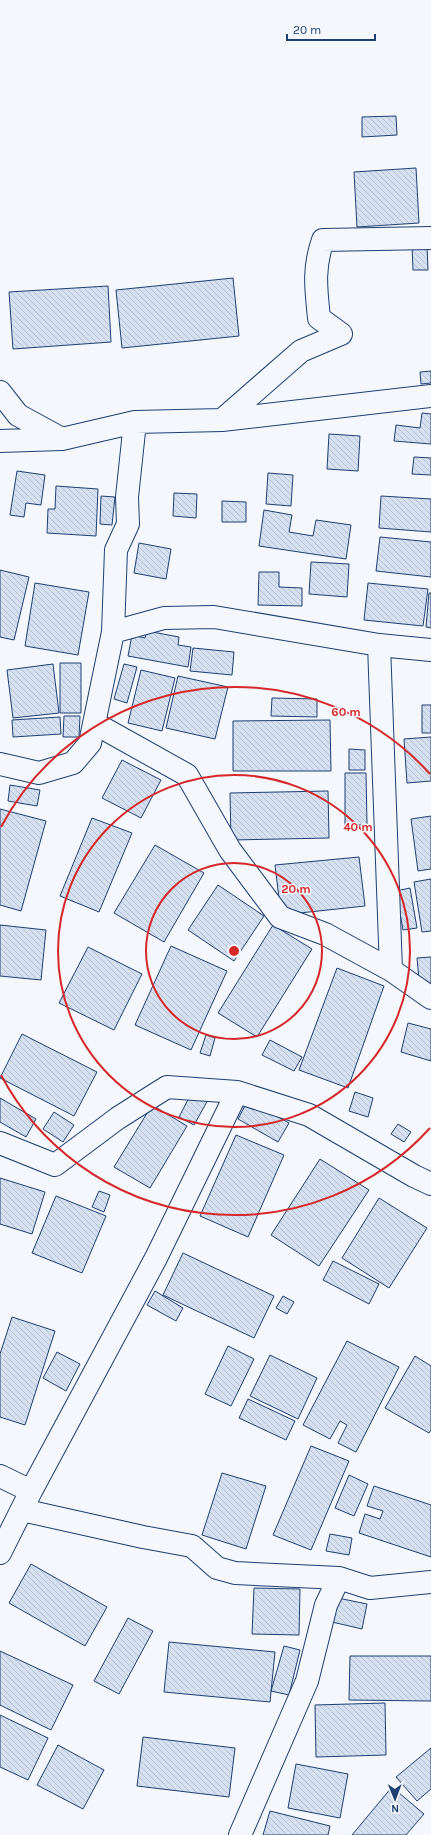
<svg xmlns="http://www.w3.org/2000/svg" width="431" height="1835" font-family="Karla,sans-serif">
	<defs>
		<pattern id="building-back-hatch" width="6" height="6" patternUnits="userSpaceOnUse"><rect width="6" height="6" fill="#d5e0f0"/><path d="M-1 5l2 2M0 0l6 6M5-1l2 2" fill="none" stroke="#b6c1d1"/></pattern>
	</defs>
	<rect width="100%" height="100%" fill="#f4f7fb"/>
	<path fill="url(#building-back-hatch)" stroke="#1d3f73" d="M 396,116 L 397,135 L 362,137 L 362,117 Z
		M 416,168 L 419,223 L 357,227 L 354,172 Z
		M 427,244 L 428,270 L 413,270 L 412,245 Z
		M 233,278 L 239,336 L 122,348 L 116,290 Z
		M 108,286 L 111,342 L 13,349 L 9,292 Z
		M 431,371 L 431,383 L 421,384 L 420,372 Z
		M 422,413 L 431,414 L 431,444 L 394,441 L 396,425 L 420,428 Z
		M 329,434 L 360,436 L 358,471 L 327,469 Z
		M 414,457 L 431,458 L 431,475 L 412,474 Z
		M 17,471 L 45,475 L 41,505 L 26,503 L 24,517 L 10,515 Z
		M 268,473 L 293,475 L 291,506 L 266,504 Z
		M 56,486 L 98,489 L 96,536 L 47,533 L 48,509 L 55,509 Z
		M 174,493 L 197,494 L 196,518 L 173,516 Z
		M 101,496 L 115,497 L 112,525 L 100,524 Z
		M 381,496 L 431,499 L 431,532 L 379,528 Z
		M 222,501 L 246,502 L 246,522 L 222,522 Z
		M 264,510 L 292,515 L 289,532 L 313,536 L 316,520 L 351,525 L 346,559 L 259,546 Z
		M 380,537 L 431,542 L 431,577 L 376,571 Z
		M 139,543 L 171,549 L 166,579 L 134,573 Z
		M 311,562 L 349,564 L 347,597 L 309,594 Z
		M 0,570 L 29,577 L 14,640 L 0,637 Z
		M 259,572 L 279,572 L 279,587 L 302,588 L 302,606 L 258,605 Z
		M 35,583 L 89,592 L 78,655 L 25,646 Z
		M 368,583 L 428,589 L 423,626 L 364,620 Z
		M 429,593 L 431,593 L 431,628 L 426,627 Z
		M 147,631 L 179,637 L 178,645 L 191,647 L 188,667 L 128,656 L 132,635 L 145,638 Z
		M 193,648 L 234,652 L 232,675 L 190,671 Z
		M 60,663 L 81,663 L 81,713 L 60,713 Z
		M 53,664 L 59,713 L 13,718 L 7,670 Z
		M 124,664 L 137,667 L 127,703 L 114,699 Z
		M 141,670 L 175,678 L 162,731 L 128,723 Z
		M 178,676 L 228,687 L 215,739 L 166,728 Z
		M 272,698 L 317,699 L 317,717 L 271,716 Z
		M 422,705 L 431,705 L 431,733 L 422,733 Z
		M 64,716 L 80,716 L 79,737 L 63,737 Z
		M 60,717 L 61,734 L 13,737 L 12,720 Z
		M 330,720 L 331,771 L 233,771 L 233,721 Z
		M 431,737 L 431,781 L 407,783 L 404,739 Z
		M 349,749 L 365,750 L 365,770 L 349,770 Z
		M 122,760 L 161,780 L 141,818 L 102,798 Z
		M 345,773 L 366,773 L 367,825 L 345,825 Z
		M 10,785 L 40,790 L 37,806 L 8,801 Z
		M 328,791 L 329,838 L 231,840 L 230,793 Z
		M 0,809 L 46,821 L 21,911 L 0,905 Z
		M 431,816 L 431,869 L 418,871 L 411,819 Z
		M 92,818 L 132,833 L 99,912 L 60,896 Z
		M 155,845 L 204,873 L 164,942 L 114,913 Z
		M 359,857 L 365,906 L 281,915 L 275,865 Z
		M 431,879 L 431,931 L 422,932 L 414,882 Z
		M 218,885 L 264,916 L 234,961 L 188,930 Z
		M 410,888 L 417,928 L 403,930 L 396,891 Z
		M 0,925 L 46,930 L 41,980 L 0,976 Z
		M 273,925 L 312,949 L 257,1037 L 218,1013 Z
		M 171,946 L 227,971 L 191,1050 L 135,1025 Z
		M 88,947 L 142,974 L 114,1030 L 59,1003 Z
		M 431,957 L 431,989 L 420,990 L 417,958 Z
		M 337,968 L 384,986 L 348,1088 L 299,1070 Z
		M 408,1023 L 431,1029 L 431,1061 L 401,1052 Z
		M 22,1034 L 97,1072 L 74,1116 L 0,1078 Z
		M 206,1035 L 215,1038 L 210,1056 L 200,1053 Z
		M 270,1040 L 302,1057 L 294,1071 L 262,1055 Z
		M 193,1090 L 209,1098 L 194,1125 L 179,1117 Z
		M 355,1092 L 373,1098 L 368,1117 L 349,1111 Z
		M 0,1098 L 36,1119 L 26,1137 L 0,1122 Z
		M 248,1100 L 289,1123 L 278,1142 L 238,1119 Z
		M 152,1105 L 187,1126 L 150,1188 L 114,1167 Z
		M 54,1112 L 74,1125 L 63,1142 L 43,1129 Z
		M 398,1124 L 411,1132 L 404,1142 L 391,1134 Z
		M 236,1135 L 284,1155 L 248,1237 L 200,1216 Z
		M 320,1159 L 369,1190 L 319,1266 L 271,1235 Z
		M 0,1178 L 45,1192 L 32,1234 L 0,1224 Z
		M 99,1191 L 110,1195 L 104,1212 L 92,1207 Z
		M 56,1196 L 106,1216 L 82,1273 L 32,1253 Z
		M 379,1198 L 427,1228 L 389,1288 L 342,1258 Z
		M 183,1253 L 274,1296 L 254,1338 L 163,1295 Z
		M 333,1261 L 379,1284 L 369,1304 L 323,1280 Z
		M 155,1291 L 183,1308 L 176,1321 L 147,1305 Z
		M 283,1296 L 294,1302 L 287,1314 L 276,1308 Z
		M 12,1317 L 55,1331 L 25,1425 L 0,1417 L 0,1354 Z
		M 347,1341 L 399,1367 L 356,1452 L 338,1443 L 347,1425 L 340,1421 L 330,1439 L 303,1425 Z
		M 228,1346 L 254,1359 L 231,1406 L 205,1394 Z
		M 57,1352 L 80,1364 L 66,1391 L 43,1378 Z
		M 270,1355 L 317,1378 L 298,1419 L 250,1396 Z
		M 415,1356 L 431,1366 L 431,1430 L 429,1433 L 385,1408 Z
		M 248,1399 L 295,1421 L 286,1440 L 239,1418 Z
		M 311,1446 L 349,1461 L 311,1550 L 273,1535 Z
		M 222,1473 L 266,1486 L 246,1549 L 202,1535 Z
		M 349,1475 L 368,1484 L 354,1516 L 335,1508 Z
		M 374,1486 L 431,1505 L 431,1557 L 359,1533 L 365,1514 L 380,1519 L 383,1511 L 367,1506 Z
		M 330,1534 L 352,1538 L 349,1555 L 326,1551 Z
		M 31,1564 L 107,1607 L 85,1646 L 9,1603 Z
		M 254,1588 L 300,1589 L 299,1635 L 252,1634 Z
		M 338,1598 L 367,1604 L 362,1629 L 332,1622 Z
		M 128,1618 L 153,1631 L 119,1694 L 94,1681 Z
		M 169,1642 L 275,1652 L 270,1702 L 164,1692 Z
		M 284,1646 L 300,1650 L 289,1695 L 271,1691 Z
		M 0,1651 L 73,1685 L 51,1730 L 0,1705 Z
		M 350,1656 L 431,1656 L 431,1701 L 349,1700 Z
		M 385,1703 L 386,1755 L 316,1757 L 315,1705 Z
		M 0,1715 L 48,1738 L 28,1780 L 0,1767 Z
		M 143,1737 L 235,1748 L 229,1797 L 137,1786 Z
		M 58,1745 L 104,1770 L 83,1809 L 37,1785 Z
		M 431,1748 L 431,1789 L 417,1801 L 396,1777 Z
		M 296,1764 L 348,1774 L 340,1818 L 288,1808 Z
		M 392,1787 L 424,1814 L 406,1835 L 352,1835 Z
		M 270,1811 L 330,1826 L 328,1835 L 263,1835 Z"/>
	<g fill="none" stroke-linecap="round" stroke-linejoin="round">
		<defs>
			<path id="minor" d="M 0,392 L 18,415 L 62,439
				M 222,420 L 301,351 L 341,334 L 319,318 C 316,289 313,268 323,240 L 431,238
				M 0,441 L 62,439 L 135,422 L 222,420 L 431,396
				M 113,632 L 164,618 L 214,617 L 379,645 L 431,650
				M 379,645 L 391,970
				M 94,723 L 187,775 L 230,850 L 280,917 L 325,934 L 391,970 L 431,998
				M 0,764 L 39,773 L 73,763 L 90,743 L 113,632 L 116,550 L 128,524 L 127,497 L 135,422
				M 0,1143 L 55,1165 L 118,1118 L 167,1087 L 237,1092 L 309,1115 L 414,1176 L 431,1184
				M 0,1476 L 31,1491
				M 22,1510 L 143,1537 L 192,1546 L 217,1568 L 235,1573 L 339,1578 L 370,1588 L 431,1582
				M 0,1553 L 31,1491 L 156,1258 L 237,1092
				M 240,1835 L 307,1681 L 326,1605 L 339,1578"/>
		</defs>
		<use href="#minor" stroke="#1d3f73" stroke-width="24"/>
		<use href="#minor" stroke="#f4f7fb" stroke-width="22"/>
	</g>
	<g fill="none" stroke="#d62828" stroke-width="2">
		<circle cx="234" cy="951" r="88"/>
		<circle cx="234" cy="951" r="176"/>
		<path d="M430 1128A264 264 0 0 1 1 1075M1 827A264 264 0 0 1 430 774"/>
	</g>
	<circle cx="234" cy="951" r="6" fill="#d62828" stroke="#f4f7fb" stroke-width="2"/>
	<g font-size="12" text-anchor="middle" font-weight="bold" fill="#d62828" stroke="#f4f7fb" stroke-width="3" stroke-linejoin="round" paint-order="stroke">
		<text x="346" y="716">60 m</text>
		<text x="358" y="831">40 m</text>
		<text x="296" y="893">20 m</text>
	</g>
	<g transform="translate(395 1799) rotate(179)" stroke="#f4f7fb" stroke-width="3" paint-order="stroke">
	<path d="M0-3L7 15L0 10L-7 15Z" fill="#1d3f73"/>
	<text y="-6" font-size="11" font-weight="bold" text-anchor="middle" fill="#1d3f73">N</text>
	</g>
	<path d="M287 34v6h88v-6" fill="none" stroke="#1d3f73" stroke-width="2"/>
	<text x="293" y="34" font-size="12" fill="#1d3f73" stroke="#f4f7fb" stroke-width="3" paint-order="stroke">20 m</text>
</svg>
